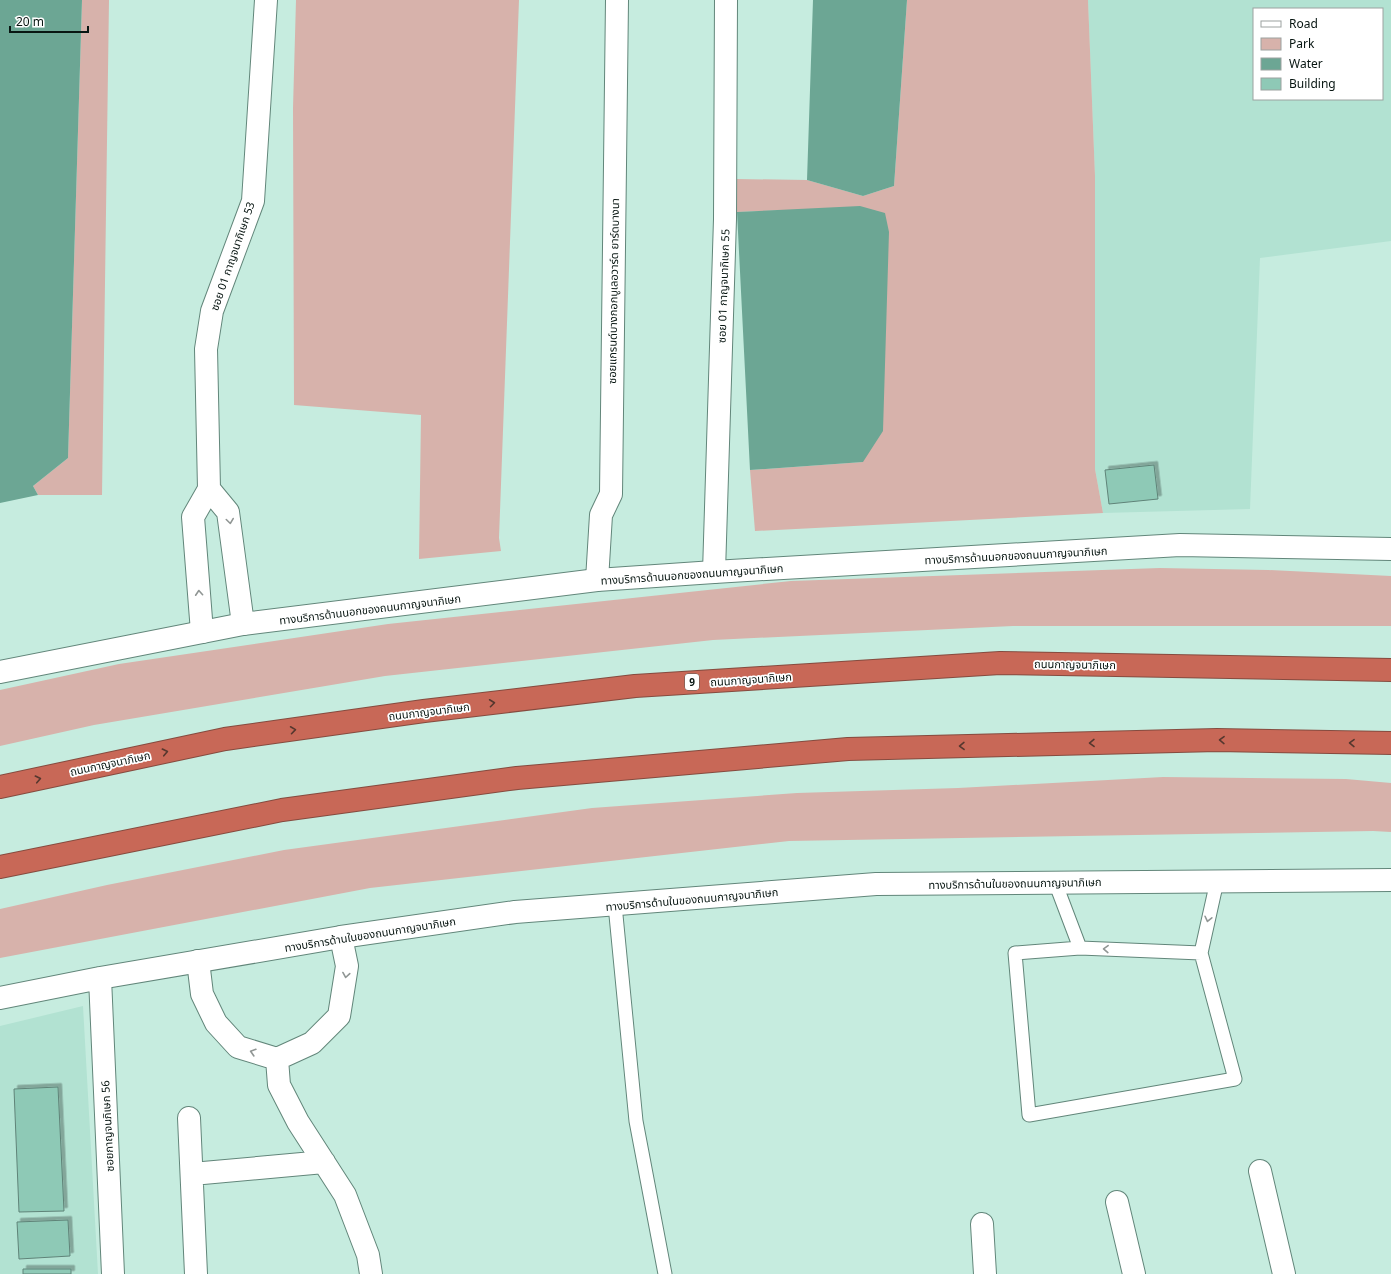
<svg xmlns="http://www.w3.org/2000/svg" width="1391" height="1274" font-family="'Noto Sans','Noto Sans Thai',sans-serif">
	<defs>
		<filter id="shadow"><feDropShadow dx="3.5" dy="-3.5" stdDeviation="0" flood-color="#0004"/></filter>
	</defs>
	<rect width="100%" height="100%" fill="#c6ecdf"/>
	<path fill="#b2e2d2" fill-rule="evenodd" d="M 1088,0 L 1391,0 L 1391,241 L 1260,258 L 1250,509 L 1103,513 L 1095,469 L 1095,176 ZM 1254,9 L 1382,9 L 1382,99 L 1254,99 Z
		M 83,1006 L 98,1274 L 0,1274 L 0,1026 Z"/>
	<path fill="#d7b2ab" d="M 82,0 L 109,0 L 102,495 L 38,495 L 33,486 L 68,458 Z
		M 296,0 L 519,0 L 499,538 L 501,551 L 419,559 L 421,415 L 294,405 L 293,108 Z
		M 907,0 L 1088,0 L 1095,176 L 1095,469 L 1103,513 L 755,531 L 750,470 L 863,462 L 792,210 L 737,212 L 736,179 L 807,180 L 863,196 L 894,186 Z
		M 1160,568 L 1268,570 L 1391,576 L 1391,626 L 1013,626 L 713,640 L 385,676 L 94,725 L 0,746 L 0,690 L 119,664 L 388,624 L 791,581 Z
		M 1163,777 L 1346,779 L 1391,783 L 1391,832 L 1373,831 L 789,841 L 370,888 L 0,958 L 0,909 L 107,885 L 284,850 L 592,808 L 797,793 L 958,788 Z"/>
	<path fill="#6ca694" d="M 0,0 L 82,0 L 68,458 L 33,486 L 38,495 L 0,503 Z
		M 813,0 L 907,0 L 894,186 L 863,196 L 807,180 Z
		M 860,206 L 885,213 L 889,232 L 883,431 L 863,462 L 750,470 L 737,212 Z"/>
	<path fill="#8ec9b6" stroke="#5f8378" filter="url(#shadow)" d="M 1154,465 L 1158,499 L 1109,504 L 1105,470 Z
		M 58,1087 L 64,1211 L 19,1212 L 14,1089 Z
		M 68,1220 L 70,1256 L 19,1259 L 17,1222 Z
		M 23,1269 L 71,1269 L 71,1274 L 23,1274 Z"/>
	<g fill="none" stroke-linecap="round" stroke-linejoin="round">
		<defs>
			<path id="service" d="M 1055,882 L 1080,948 L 1201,953 L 1217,881
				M 615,905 L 636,1121 L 665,1274
				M 1080,948 L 1015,953 L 1029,1115 L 1235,1079 L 1201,953"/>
			<path id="minor" d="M 209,489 L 228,512 L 243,624
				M 714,572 L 725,219 L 726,0
				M 597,580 L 601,515 L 611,494 L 617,0
				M 202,632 L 193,517 L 209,489 L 206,349 L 212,311 L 253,201 L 266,0
				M 198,961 L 202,994 L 216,1023 L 238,1047 L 277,1059 L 312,1043 L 339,1016 L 347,966 L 341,937
				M 277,1059 L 279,1085 L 298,1122 L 345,1195 L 368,1255 L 371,1274
				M 189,1118 L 196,1274
				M 1260,1171 L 1284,1274
				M 192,1174 L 324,1162
				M 1117,1202 L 1134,1274
				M 982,1224 L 985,1274"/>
			<path id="secondary" d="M 0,672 L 243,624 L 597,580 L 714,572 L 1180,545 L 1391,549
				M 100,978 L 113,1274
				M 0,998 L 100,978 L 341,937 L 515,912 L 876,884 L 1391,880"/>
			<path id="motorway" d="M 0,787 L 225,739 L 424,711 L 635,686 L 1000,663 L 1391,670
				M 0,867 L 282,810 L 517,778 L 848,749 L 1217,740 L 1391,743"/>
		</defs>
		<use href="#service" stroke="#62867a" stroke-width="15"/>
		<use href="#minor" stroke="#62867a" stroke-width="24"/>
		<use href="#secondary" stroke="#62867a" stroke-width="24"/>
		<use href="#motorway" stroke="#854b3f" stroke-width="24"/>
		<use href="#service" stroke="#fff" stroke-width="13"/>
		<use href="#minor" stroke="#fff" stroke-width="22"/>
		<use href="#secondary" stroke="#fff" stroke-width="22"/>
		<use href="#motorway" stroke="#c86857" stroke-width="22"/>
	</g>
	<defs><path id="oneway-chevron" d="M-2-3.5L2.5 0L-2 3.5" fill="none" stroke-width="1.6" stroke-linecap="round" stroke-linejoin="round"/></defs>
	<g stroke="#909694">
		<use href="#oneway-chevron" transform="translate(230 521) rotate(82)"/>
		<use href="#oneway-chevron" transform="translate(199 593) rotate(-94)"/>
		<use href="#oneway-chevron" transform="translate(1208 919) rotate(103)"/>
		<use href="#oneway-chevron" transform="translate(1106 949) rotate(-178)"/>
		<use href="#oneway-chevron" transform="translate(346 975) rotate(99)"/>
		<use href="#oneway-chevron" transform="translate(253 1052) rotate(-163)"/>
	</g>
	<g stroke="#55372e">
		<use href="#oneway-chevron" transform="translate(492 703) rotate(-7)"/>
		<use href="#oneway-chevron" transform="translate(293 730) rotate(-8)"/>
		<use href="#oneway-chevron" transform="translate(1222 740) rotate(-179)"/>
		<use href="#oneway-chevron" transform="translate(1092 743) rotate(179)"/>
		<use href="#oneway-chevron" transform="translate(1352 743) rotate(-179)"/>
		<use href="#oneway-chevron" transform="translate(962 746) rotate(179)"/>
		<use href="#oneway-chevron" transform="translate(165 752) rotate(-12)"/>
		<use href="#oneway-chevron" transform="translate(38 779) rotate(-12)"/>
	</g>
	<g text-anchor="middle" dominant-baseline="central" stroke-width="3.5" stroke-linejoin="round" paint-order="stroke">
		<rect fill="#fff" stroke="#525c59" stroke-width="1" x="685" y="674" width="14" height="16" rx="3"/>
		<g font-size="10" font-weight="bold" fill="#081612">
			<text x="692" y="682">9</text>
		</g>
		<g font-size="11" fill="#081612" stroke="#fff">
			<text transform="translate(232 256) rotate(-71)">ซอย 01 กาญจนากิเษก 53</text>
			<text transform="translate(723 286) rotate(-88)">ซอย 01 กาญจนากิเษก 55</text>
			<text transform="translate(613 291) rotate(-89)">ซอยแกรนด์บางกอกบูเลอวาร์ด ยาร์ดบางนา</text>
			<text transform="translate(1016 555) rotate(-3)">ทางบริการด้านนอกของถนนกาญจนาภิเษก</text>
			<text transform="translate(692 574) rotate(-4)">ทางบริการด้านนอกของถนนกาญจนาภิเษก</text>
			<text transform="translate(370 609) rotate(-7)">ทางบริการด้านนอกของถนนกาญจนาภิเษก</text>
			<text transform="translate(1075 664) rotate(1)">ถนนกาญจนาภิเษก</text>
			<text transform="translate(751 679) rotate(-4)">ถนนกาญจนาภิเษก</text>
			<text transform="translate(429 711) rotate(-7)">ถนนกาญจนาภิเษก</text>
			<text transform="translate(110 763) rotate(-12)">ถนนกาญจนาภิเษก</text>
			<text transform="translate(1015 883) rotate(-1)">ทางบริการด้านในของถนนกาญจนาภิเษก</text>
			<text transform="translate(692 899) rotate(-5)">ทางบริการด้านในของถนนกาญจนาภิเษก</text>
			<text transform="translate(370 934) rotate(-9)">ทางบริการด้านในของถนนกาญจนาภิเษก</text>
			<text transform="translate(107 1126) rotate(-93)">ซอยกาญจนภิเษก 56</text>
		</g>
	</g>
	<rect x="1253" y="8" width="130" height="92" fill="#ffffff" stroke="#9ca2a0"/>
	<rect x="1261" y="21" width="20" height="6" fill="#ffffff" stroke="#9ca2a0"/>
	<text x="1289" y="28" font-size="12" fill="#081612">Road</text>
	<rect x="1261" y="38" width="20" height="12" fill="#d7b2ab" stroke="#9ca2a0"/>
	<text x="1289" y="48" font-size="12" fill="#081612">Park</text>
	<rect x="1261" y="58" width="20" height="12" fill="#6ca694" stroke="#9ca2a0"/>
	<text x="1289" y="68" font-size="12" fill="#081612">Water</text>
	<rect x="1261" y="78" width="20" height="12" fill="#8ec9b6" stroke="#9ca2a0"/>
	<text x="1289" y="88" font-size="12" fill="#081612">Building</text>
	<path d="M10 26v6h78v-6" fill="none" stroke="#081612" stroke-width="2"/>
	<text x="16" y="26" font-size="12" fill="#081612" stroke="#ffffff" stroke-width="3" paint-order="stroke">20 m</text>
</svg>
